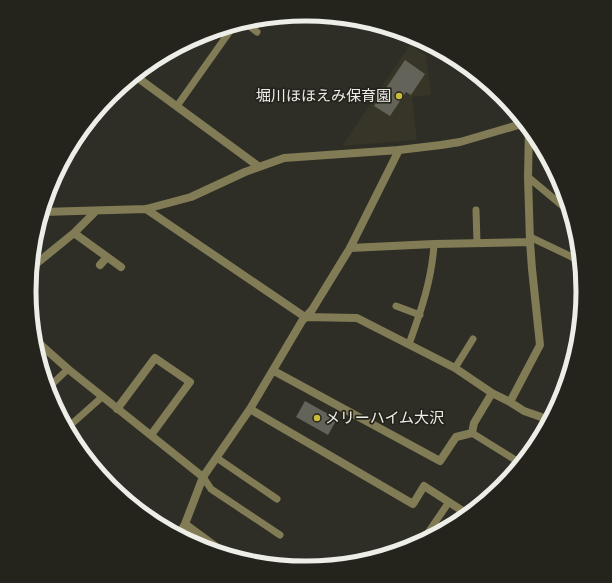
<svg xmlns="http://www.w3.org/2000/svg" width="612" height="583" font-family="Figtree,'Noto Sans JP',sans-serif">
	<rect width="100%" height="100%" fill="#2e2e26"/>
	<path fill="#373527" d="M 410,45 L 426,55 L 431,95 L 412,97 L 417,140 L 342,146 Z"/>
	<path fill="#636359" d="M 405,60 L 425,74 L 411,95 L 406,92 L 390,116 L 374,106 Z
		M 305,401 L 337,419 L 328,435 L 296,417 Z"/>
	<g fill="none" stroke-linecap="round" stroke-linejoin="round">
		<path stroke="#817c55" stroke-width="7" d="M 244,22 L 257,32
			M 177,106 L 235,24
			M 528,177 L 571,213
			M 476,210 L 477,243
			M 530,237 L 572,257 L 581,263
			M 396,306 L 420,315
			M 409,344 C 421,311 432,279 434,244
			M 455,368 L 473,339
			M 47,389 L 68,369
			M 66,429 L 102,397
			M 69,433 L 79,443
			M 472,433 L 522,464
			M 217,458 L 277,499
			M 203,477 L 211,489 L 280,535
			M 421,543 L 449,502"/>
		<path stroke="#817c55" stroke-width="8" d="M 134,75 L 258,166
			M 146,209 L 305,317 L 357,318 L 455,368 L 492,393 L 510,402 L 524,411 L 550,420
			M 42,212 L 146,209 L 191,197 L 245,172 L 284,158 L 399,150 L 441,145 L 460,142 L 525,123
			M 74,233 L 121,267
			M 350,248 L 434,244 L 530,242
			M 100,265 L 107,257
			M 31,268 L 74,233 L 96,211
			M 33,338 L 68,369 L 203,477
			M 274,371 L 440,461 L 456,437 L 472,433 L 474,423 L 492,393
			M 510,402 L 540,345 L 532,269 L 530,242 L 528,177 L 529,128
			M 117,409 L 155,358 L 190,382 L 151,435
			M 250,409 L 413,504 L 424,486 L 469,515
			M 185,524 L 230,557
			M 178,536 L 185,524 L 203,477 L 250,409 L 302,321 L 312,310 L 350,248 L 399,150"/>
	</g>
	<g fill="#c9bb3b" stroke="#25241c" stroke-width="1.5">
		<circle cx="399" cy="96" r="4"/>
		<circle cx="317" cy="418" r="4"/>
	</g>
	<g text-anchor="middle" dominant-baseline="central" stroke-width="3.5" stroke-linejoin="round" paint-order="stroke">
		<g font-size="15" fill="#eeeee8" stroke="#25241c" text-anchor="end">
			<text x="391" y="96">堀川ほほえみ保育園</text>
			<text x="325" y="418" text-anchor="start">メリーハイム大沢</text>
		</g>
	</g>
	<path d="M0 0H612V583H0ZM36 291a270 270 0 1 1 540 0a270 270 0 1 1-540 0Z" fill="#25241c" fill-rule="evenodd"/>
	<path fill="none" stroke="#eeeee8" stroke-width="5" d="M36 291a270 270 0 1 1 540 0a270 270 0 1 1-540 0Z"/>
</svg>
